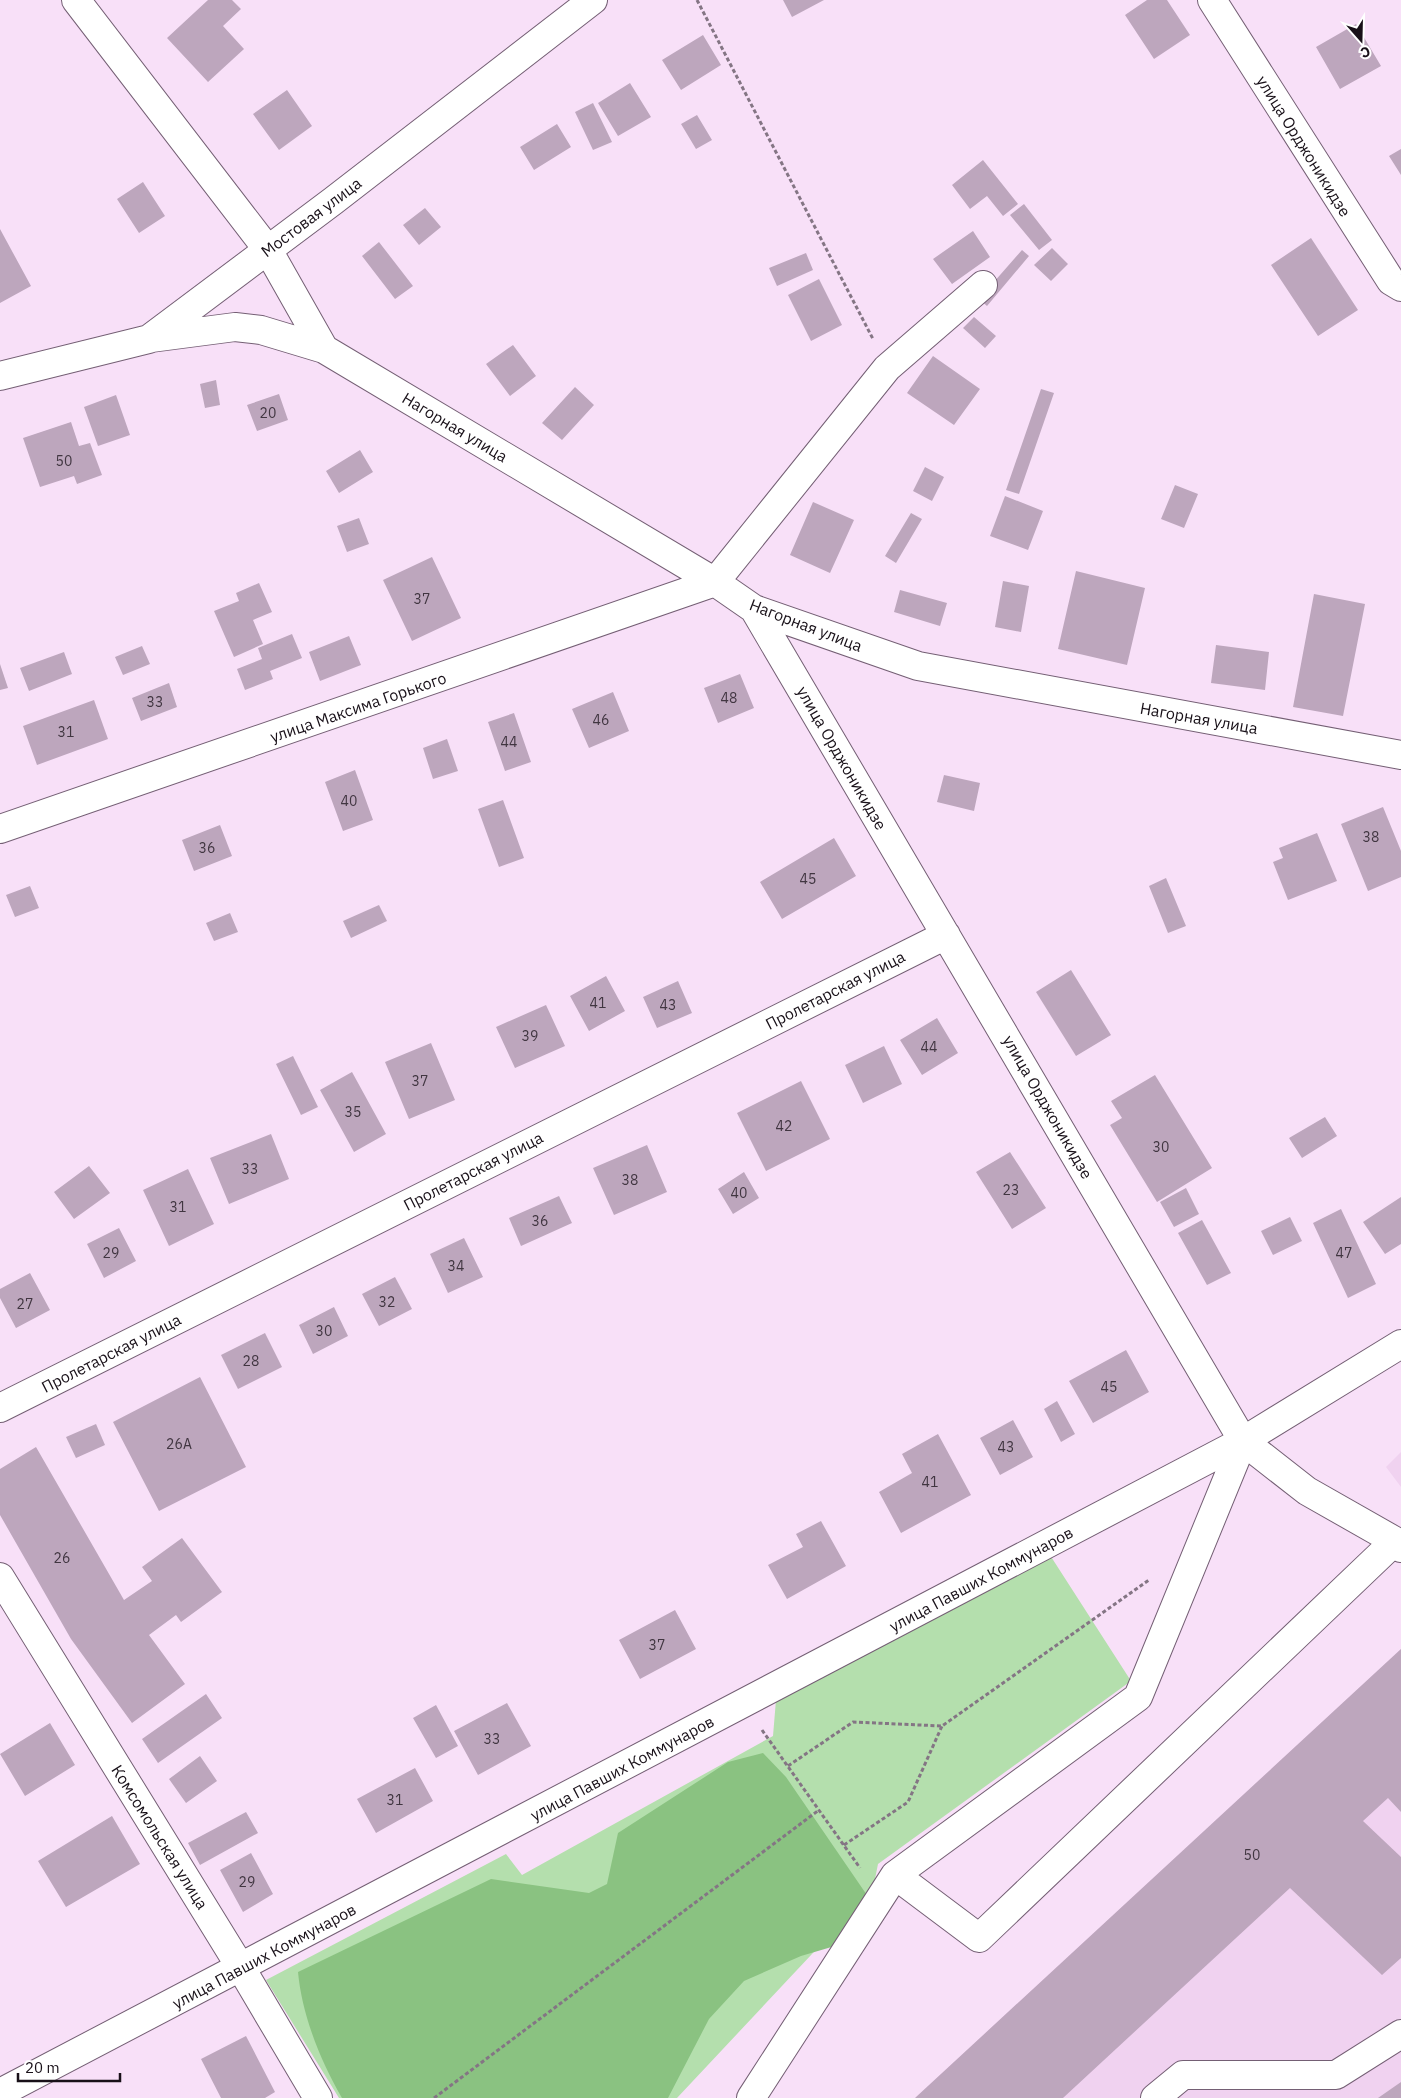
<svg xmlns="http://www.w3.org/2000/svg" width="1401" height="2098" font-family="'IBM Plex Sans',sans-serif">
	<rect width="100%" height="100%" fill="#f8e0f8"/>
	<path fill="#f0d2f0" d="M 1401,1452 L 1401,1487 L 1386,1467 Z
		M 1401,1649 L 1401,2098 L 915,2098 Z"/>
	<path fill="#b4dfad" d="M 1048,1552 L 1131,1681 L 878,1864 L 873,1889 L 677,2098 L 339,2098 L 266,1980 L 506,1854 L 522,1875 L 773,1736 L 776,1700 Z"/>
	<path fill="#8ac281" d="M 763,1753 L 786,1777 L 871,1901 L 845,1943 L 801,1956 L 744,1981 L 709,2019 L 668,2098 L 342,2098 C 320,2060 302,2015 298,1972 L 491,1879 L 589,1893 L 607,1884 L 618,1833 L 728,1762 Z"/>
	<path fill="#bda6bd" d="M 208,0 L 232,0 L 241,9 L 223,26 L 244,49 L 208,82 L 167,38 Z
		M 783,0 L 824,0 L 792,17 Z
		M 1147,0 L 1167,0 L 1190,35 L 1154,59 L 1125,15 Z
		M 1356,24 L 1381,66 L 1340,89 L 1316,47 Z
		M 703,35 L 721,65 L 681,90 L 662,60 Z
		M 630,83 L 651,117 L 618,136 L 598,103 Z
		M 287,90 L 312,126 L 279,150 L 253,114 Z
		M 593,103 L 612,142 L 593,150 L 575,112 Z
		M 697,115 L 712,140 L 696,149 L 681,124 Z
		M 557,124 L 571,147 L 534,170 L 520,147 Z
		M 1401,149 L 1401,175 L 1389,156 Z
		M 983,160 L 1018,204 L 1003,216 L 987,196 L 970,209 L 952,185 Z
		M 143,182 L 165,216 L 139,233 L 117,199 Z
		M 1024,204 L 1052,240 L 1039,250 L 1010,215 Z
		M 425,208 L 441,227 L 419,245 L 403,225 Z
		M 0,229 L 31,286 L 0,303 Z
		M 973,231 L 990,257 L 952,284 L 933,259 Z
		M 1311,238 L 1358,310 L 1318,336 L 1271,265 Z
		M 379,242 L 413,286 L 395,299 L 362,256 Z
		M 1052,248 L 1068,264 L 1051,281 L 1034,265 Z
		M 1022,250 L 1029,256 L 987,306 L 979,299 Z
		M 806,253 L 813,270 L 777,286 L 769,268 Z
		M 819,279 L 842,325 L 811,341 L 788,295 Z
		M 974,317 L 996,336 L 985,348 L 963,328 Z
		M 513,345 L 536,376 L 510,396 L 486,364 Z
		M 933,356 L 980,389 L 954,425 L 907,393 Z
		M 216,380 L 220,405 L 205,408 L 200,384 Z
		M 575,387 L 594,405 L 562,440 L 542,423 Z
		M 1041,389 L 1054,393 L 1019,494 L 1006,490 Z
		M 279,394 L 288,420 L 257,431 L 247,405 Z
		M 116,395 L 130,435 L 98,446 L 84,407 Z
		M 71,422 L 79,446 L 90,443 L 102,475 L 77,484 L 74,476 L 40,487 L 23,438 Z
		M 360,450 L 373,472 L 339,493 L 326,471 Z
		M 925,467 L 944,477 L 932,501 L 913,491 Z
		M 1175,485 L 1198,494 L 1184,528 L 1161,519 Z
		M 1005,496 L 1043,511 L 1028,550 L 990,536 Z
		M 813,502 L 854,520 L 830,573 L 790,555 Z
		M 911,513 L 922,519 L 896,563 L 885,556 Z
		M 359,518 L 369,544 L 347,552 L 337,526 Z
		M 432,557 L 461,618 L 412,641 L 383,580 Z
		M 1076,571 L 1145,588 L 1127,665 L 1058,649 Z
		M 1003,581 L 1029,586 L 1021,632 L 995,627 Z
		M 259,583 L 272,612 L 253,620 L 263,644 L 234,657 L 214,611 L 239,601 L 236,593 Z
		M 900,590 L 947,603 L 940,626 L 894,612 Z
		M 1314,594 L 1365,604 L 1343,716 L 1293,707 Z
		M 292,634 L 302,658 L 270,671 L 273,679 L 245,690 L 237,669 L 262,659 L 258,648 Z
		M 349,636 L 361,665 L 320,681 L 309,652 Z
		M 1216,645 L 1269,652 L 1265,690 L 1211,683 Z
		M 142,646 L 150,664 L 123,675 L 115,657 Z
		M 64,652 L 72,674 L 29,691 L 20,668 Z
		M 0,664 L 8,688 L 0,690 Z
		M 740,674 L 754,708 L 718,723 L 704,688 Z
		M 169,683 L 177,707 L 141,721 L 132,698 Z
		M 613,692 L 629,731 L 589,748 L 572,709 Z
		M 94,700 L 108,739 L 37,765 L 23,726 Z
		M 514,713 L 531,762 L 505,771 L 488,722 Z
		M 447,739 L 458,771 L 433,779 L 423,748 Z
		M 355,770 L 373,820 L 343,831 L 325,782 Z
		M 944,775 L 980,783 L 974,811 L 937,802 Z
		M 503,800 L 524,858 L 499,867 L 478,809 Z
		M 1383,807 L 1401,851 L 1401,877 L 1368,891 L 1341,824 Z
		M 220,825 L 232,856 L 194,871 L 182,840 Z
		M 1317,833 L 1337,881 L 1288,900 L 1273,862 L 1283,858 L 1279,848 Z
		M 834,838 L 856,876 L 782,919 L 760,882 Z
		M 1166,878 L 1186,926 L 1168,933 L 1149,886 Z
		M 30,886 L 39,908 L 15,917 L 6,895 Z
		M 379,905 L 387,921 L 351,938 L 343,921 Z
		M 230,913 L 238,932 L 214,941 L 206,923 Z
		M 1071,970 L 1111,1035 L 1076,1056 L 1036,992 Z
		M 606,976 L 625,1011 L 589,1031 L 570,996 Z
		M 678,981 L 692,1013 L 657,1028 L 643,997 Z
		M 546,1005 L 565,1046 L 515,1068 L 496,1027 Z
		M 937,1018 L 958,1053 L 922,1075 L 900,1040 Z
		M 431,1043 L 455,1100 L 409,1119 L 385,1062 Z
		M 884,1046 L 902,1084 L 863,1103 L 845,1065 Z
		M 293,1056 L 318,1107 L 301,1115 L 276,1064 Z
		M 352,1072 L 386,1134 L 354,1152 L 320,1090 Z
		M 1155,1075 L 1212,1168 L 1157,1202 L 1110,1125 L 1122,1118 L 1111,1101 Z
		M 801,1081 L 830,1139 L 766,1171 L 737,1113 Z
		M 1325,1117 L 1337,1136 L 1302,1158 L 1289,1138 Z
		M 271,1134 L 289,1179 L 229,1204 L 210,1158 Z
		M 647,1145 L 667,1192 L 614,1215 L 593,1168 Z
		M 1010,1152 L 1046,1208 L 1012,1229 L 976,1172 Z
		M 89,1166 L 110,1193 L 74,1219 L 54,1192 Z
		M 188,1169 L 214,1224 L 169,1246 L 143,1190 Z
		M 744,1172 L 759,1198 L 733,1214 L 718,1189 Z
		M 1186,1188 L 1199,1214 L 1174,1227 L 1160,1202 Z
		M 559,1196 L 572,1223 L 521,1246 L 509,1218 Z
		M 1401,1197 L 1401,1244 L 1385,1254 L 1363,1222 Z
		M 1341,1209 L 1376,1284 L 1348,1298 L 1313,1223 Z
		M 1290,1217 L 1302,1241 L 1273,1255 L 1261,1231 Z
		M 1202,1220 L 1231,1273 L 1207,1285 L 1178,1233 Z
		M 119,1228 L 136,1261 L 104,1278 L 87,1244 Z
		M 464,1238 L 483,1277 L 448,1293 L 430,1254 Z
		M 30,1273 L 50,1310 L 16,1328 L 0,1298 L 0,1289 Z
		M 395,1277 L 412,1309 L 379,1326 L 362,1294 Z
		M 334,1307 L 348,1336 L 313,1354 L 299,1325 Z
		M 265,1333 L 282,1367 L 238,1389 L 221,1355 Z
		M 1126,1350 L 1149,1392 L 1093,1423 L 1069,1381 Z
		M 200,1377 L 246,1467 L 159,1511 L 113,1422 Z
		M 1057,1401 L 1075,1434 L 1061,1442 L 1044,1409 Z
		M 1013,1420 L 1033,1457 L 1000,1475 L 980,1438 Z
		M 96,1424 L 105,1445 L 76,1458 L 66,1437 Z
		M 938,1434 L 971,1495 L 901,1533 L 879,1492 L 912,1473 L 902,1454 Z
		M 36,1447 L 124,1600 L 152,1581 L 142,1567 L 182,1538 L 222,1592 L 181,1622 L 176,1615 L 149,1635 L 185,1684 L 132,1723 L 71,1639 L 0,1515 L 0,1469 Z
		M 821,1521 L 846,1566 L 787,1599 L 768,1565 L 803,1547 L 796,1534 Z
		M 675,1610 L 696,1649 L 640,1679 L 619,1640 Z
		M 1401,1649 L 1401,1812 L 1388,1798 L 1363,1821 L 1401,1857 L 1401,1958 L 1382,1975 L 1290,1888 L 1063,2098 L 915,2098 Z
		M 206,1694 L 222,1718 L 158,1763 L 142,1739 Z
		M 507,1703 L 531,1746 L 478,1775 L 454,1731 Z
		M 436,1705 L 458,1746 L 436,1758 L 413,1718 Z
		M 50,1723 L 75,1765 L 25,1796 L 0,1754 Z
		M 200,1756 L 217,1781 L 186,1803 L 169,1779 Z
		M 415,1768 L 433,1801 L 376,1833 L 357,1799 Z
		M 246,1812 L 258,1833 L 200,1865 L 188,1843 Z
		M 112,1816 L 140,1864 L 66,1907 L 38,1861 Z
		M 251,1853 L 273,1894 L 243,1912 L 220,1870 Z
		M 246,2036 L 275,2092 L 265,2098 L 221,2098 L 201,2059 Z
		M 1401,2082 L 1401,2098 L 1378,2098 Z"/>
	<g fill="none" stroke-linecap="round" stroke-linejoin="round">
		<defs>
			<path id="minor" d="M 76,0 L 268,250 L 324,349 L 715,582 L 754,609 L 918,666 L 1401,755
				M 1212,0 L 1391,281 L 1401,287
				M 151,338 L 235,327 L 261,330 L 324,349
				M 0,376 L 149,339 L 333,201 L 593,0
				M 754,609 L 1243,1441 L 1307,1491 L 1395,1541 L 1401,1548
				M 0,829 L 715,582 L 887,368 L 983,285
				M 0,1408 L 946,935
				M 0,1577 L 241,1968 L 318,2098
				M 895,1875 L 979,1938 L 1395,1541
				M 0,2093 L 1243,1441 L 1401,1344
				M 751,2098 L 895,1875 L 1138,1697 L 1243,1441
				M 1155,2098 L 1183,2075 L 1336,2075 L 1401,2034"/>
		</defs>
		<use href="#minor" stroke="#745f74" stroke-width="30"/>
		<path stroke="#847584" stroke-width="3" stroke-dasharray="4 2.5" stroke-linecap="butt" d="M 697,0 L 873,339
			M 762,1730 L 860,1868
			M 788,1766 L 853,1722 L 942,1726 L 1149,1580
			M 844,1845 L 908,1802 L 942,1726
			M 434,2098 L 819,1810"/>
		<use href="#minor" stroke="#fff" stroke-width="28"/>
	</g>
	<g text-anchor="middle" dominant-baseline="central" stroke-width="4.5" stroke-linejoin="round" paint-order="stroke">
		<g font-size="14" fill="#413641">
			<text x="268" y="413">20</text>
			<text x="64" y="461">50</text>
			<text x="422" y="599">37</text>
			<text x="729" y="698">48</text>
			<text x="155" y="702">33</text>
			<text x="601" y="720">46</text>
			<text x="66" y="732">31</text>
			<text x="509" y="742">44</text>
			<text x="349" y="801">40</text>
			<text x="1371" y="837">38</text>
			<text x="207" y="848">36</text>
			<text x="808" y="879">45</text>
			<text x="598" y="1003">41</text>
			<text x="668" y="1005">43</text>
			<text x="530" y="1036">39</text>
			<text x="929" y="1047">44</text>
			<text x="420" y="1081">37</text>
			<text x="353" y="1112">35</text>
			<text x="784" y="1126">42</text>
			<text x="1161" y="1147">30</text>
			<text x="250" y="1169">33</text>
			<text x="630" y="1180">38</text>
			<text x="1011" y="1190">23</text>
			<text x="739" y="1193">40</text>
			<text x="178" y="1207">31</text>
			<text x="540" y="1221">36</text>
			<text x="111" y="1253">29</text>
			<text x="1344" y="1253">47</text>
			<text x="456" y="1266">34</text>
			<text x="387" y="1302">32</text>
			<text x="25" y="1304">27</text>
			<text x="324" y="1331">30</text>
			<text x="251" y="1361">28</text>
			<text x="1109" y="1387">45</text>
			<text x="179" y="1444">26А</text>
			<text x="1006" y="1447">43</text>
			<text x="930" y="1482">41</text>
			<text x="62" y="1558">26</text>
			<text x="657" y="1645">37</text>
			<text x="492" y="1739">33</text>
			<text x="395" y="1800">31</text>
			<text x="1252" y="1855">50</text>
			<text x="247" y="1882">29</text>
		</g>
		<g font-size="16" fill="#181018" stroke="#fff">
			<text transform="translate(1304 146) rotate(58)">улица Орджоникидзе</text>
			<text transform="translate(311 217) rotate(-37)">Мостовая улица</text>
			<text transform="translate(455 427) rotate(31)">Нагорная улица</text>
			<text transform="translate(806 625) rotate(21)">Нагорная улица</text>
			<text transform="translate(358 707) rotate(-19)">улица Максима Горького</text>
			<text transform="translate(1199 718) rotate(10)">Нагорная улица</text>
			<text transform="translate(842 758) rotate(60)">улица Орджоникидзе</text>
			<text transform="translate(835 990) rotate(-27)">Пролетарская улица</text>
			<text transform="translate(1048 1107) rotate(60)">улица Орджоникидзе</text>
			<text transform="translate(473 1171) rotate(-27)">Пролетарская улица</text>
			<text transform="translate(111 1353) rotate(-27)">Пролетарская улица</text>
			<text transform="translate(981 1579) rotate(-28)">улица Павших Коммунаров</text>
			<text transform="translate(622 1768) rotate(-28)">улица Павших Коммунаров</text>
			<text transform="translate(160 1837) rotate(58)">Комсомольская улица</text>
			<text transform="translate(264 1956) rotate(-28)">улица Павших Коммунаров</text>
		</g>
	</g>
	<g transform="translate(1361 40) rotate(160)" stroke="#ffffff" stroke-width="4" paint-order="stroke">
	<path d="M0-4L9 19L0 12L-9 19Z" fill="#181018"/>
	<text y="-8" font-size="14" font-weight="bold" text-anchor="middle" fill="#181018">С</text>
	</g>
	<path d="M18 2073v8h102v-8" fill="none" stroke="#181018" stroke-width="2.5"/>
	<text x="25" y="2073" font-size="15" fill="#181018" stroke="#ffffff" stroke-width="4" paint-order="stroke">20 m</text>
</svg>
